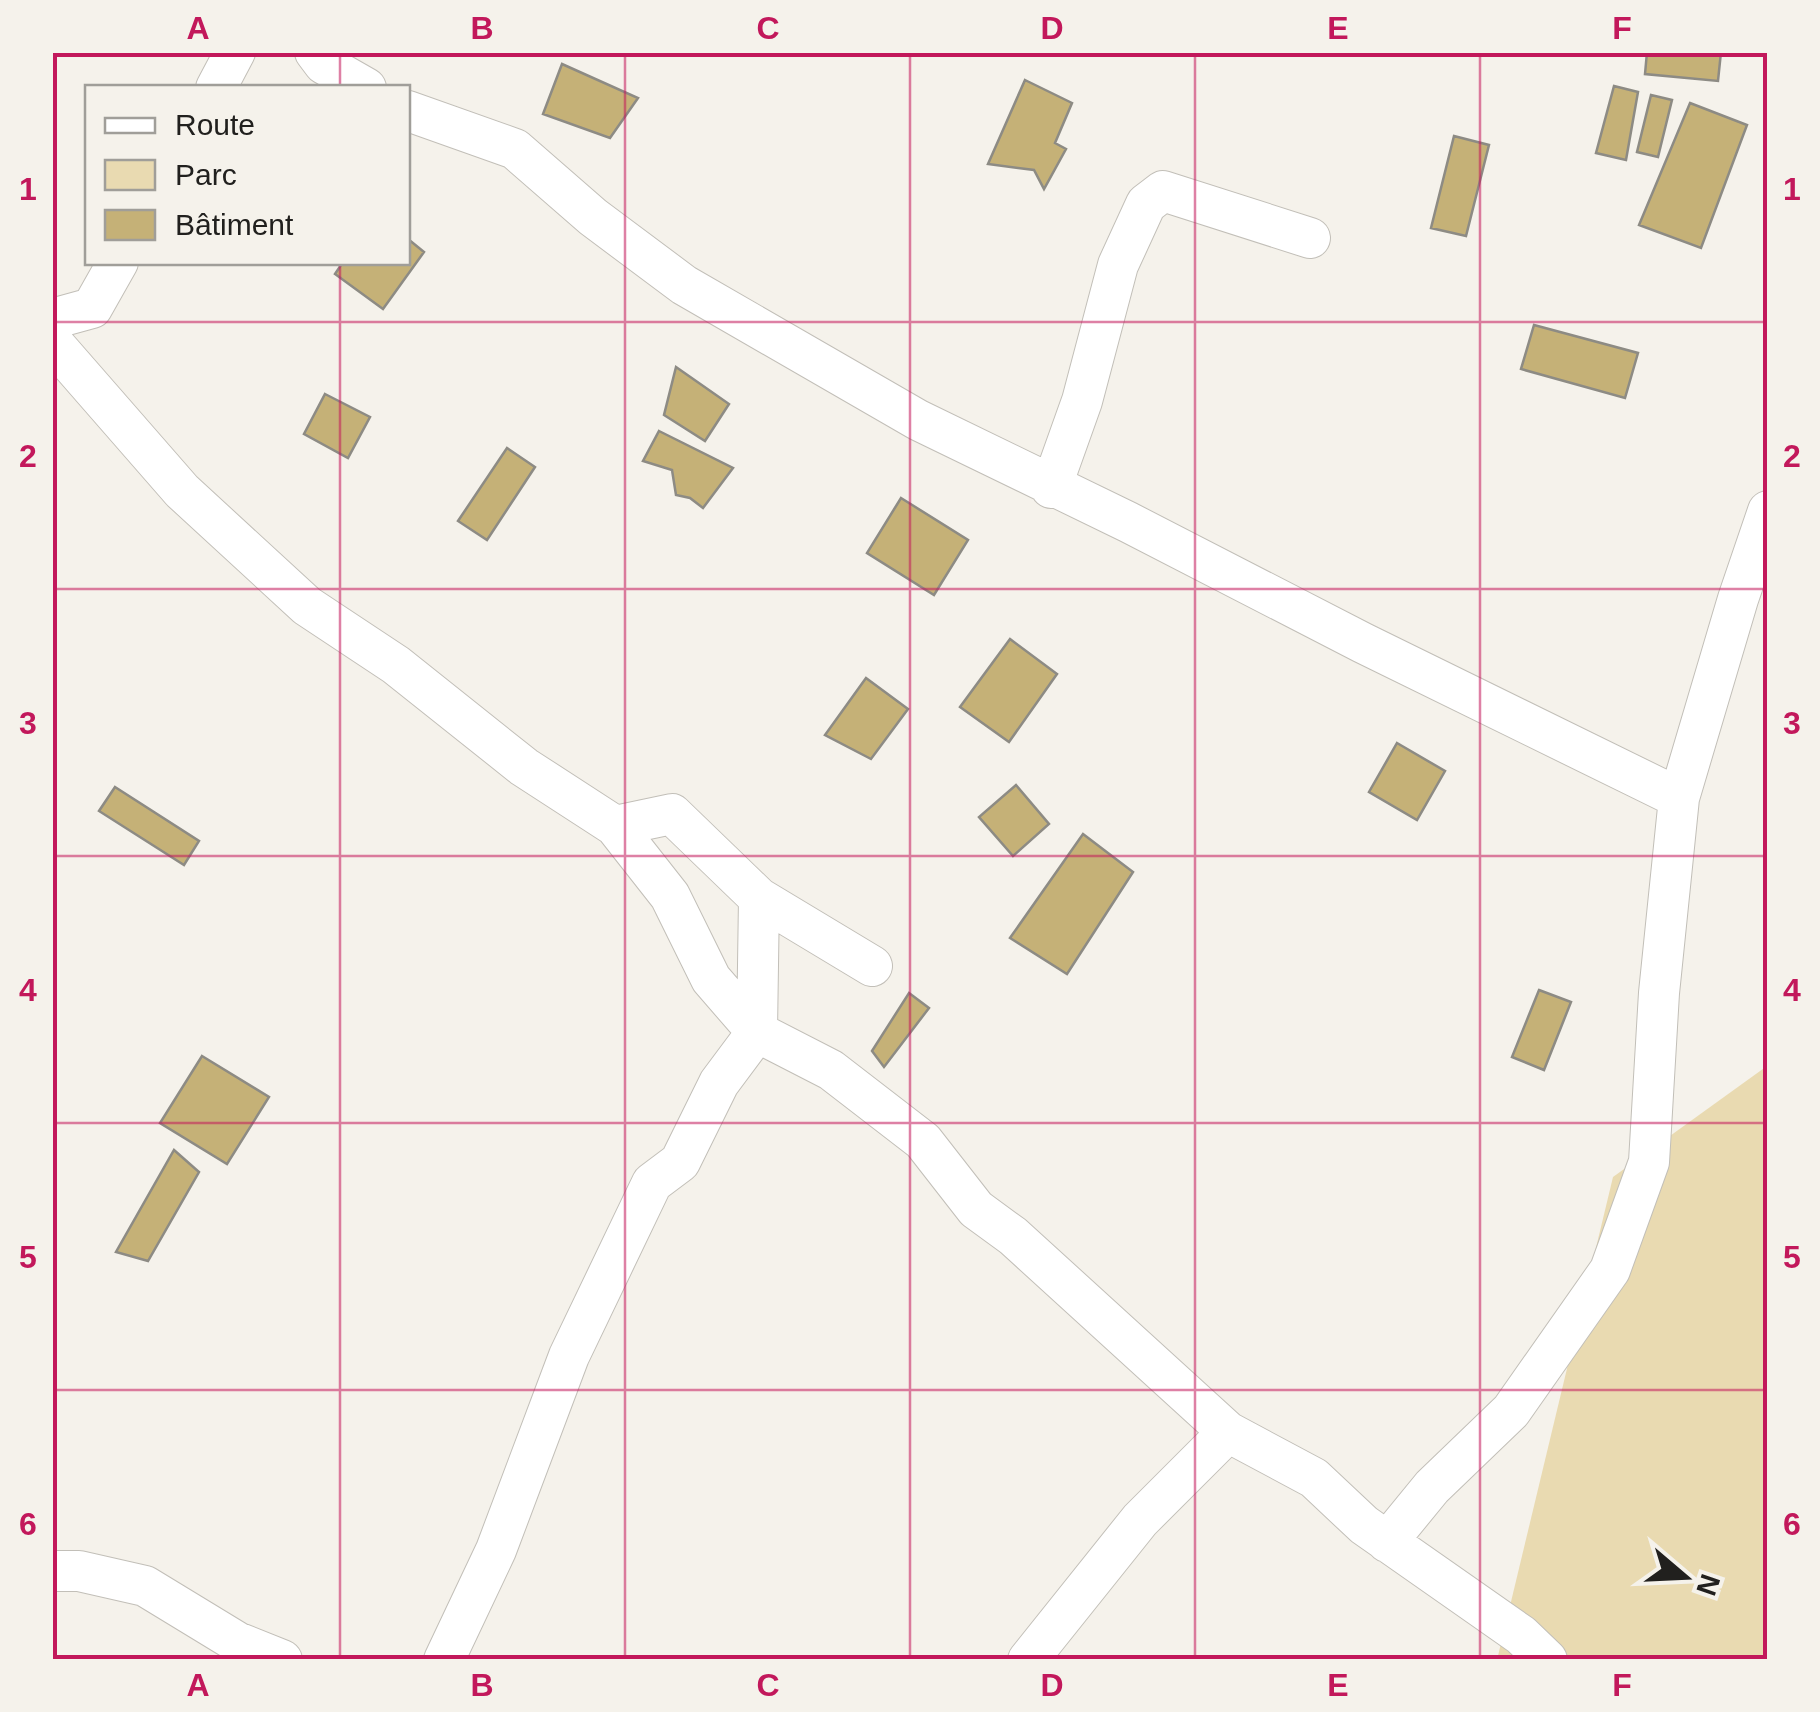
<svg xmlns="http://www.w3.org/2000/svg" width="1820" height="1712" font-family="Arial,sans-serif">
	<rect width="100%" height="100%" fill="#f5f2eb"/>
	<path fill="#e9dab1" d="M 1767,1066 L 1767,1659 L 1497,1660 L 1613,1177 Z"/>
	<path fill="#c5b177" stroke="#8d8b84" stroke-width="2.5" d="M 1647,52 L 1721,52 L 1718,81 L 1645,74 Z
		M 562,64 L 638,98 L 610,138 L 543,114 Z
		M 1025,80 L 1072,103 L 1055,143 L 1066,149 L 1044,189 L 1034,170 L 988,164 Z
		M 1614,86 L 1638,92 L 1626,160 L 1596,153 Z
		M 1651,95 L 1672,100 L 1658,157 L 1637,152 Z
		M 1690,103 L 1747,125 L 1701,248 L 1639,225 Z
		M 1454,136 L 1489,145 L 1466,236 L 1431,228 Z
		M 408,239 L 424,252 L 383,309 L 335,274 L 343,262 L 408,262 Z
		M 1534,325 L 1638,353 L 1625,398 L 1521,369 Z
		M 676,367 L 729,404 L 705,441 L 664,415 Z
		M 325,394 L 370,417 L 348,458 L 304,434 Z
		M 659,431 L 733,468 L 703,508 L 690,498 L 676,495 L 672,470 L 643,461 Z
		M 507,448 L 535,467 L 487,540 L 458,521 Z
		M 901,498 L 968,540 L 934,595 L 867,553 Z
		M 1010,639 L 1057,674 L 1009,742 L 960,707 Z
		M 866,678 L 908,709 L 871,759 L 825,735 Z
		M 1397,743 L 1445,771 L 1417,820 L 1369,792 Z
		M 1016,785 L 1049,824 L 1013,856 L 979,817 Z
		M 115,787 L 199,841 L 184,865 L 99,811 Z
		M 1083,834 L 1133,872 L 1067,974 L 1010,938 Z
		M 1539,990 L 1571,1002 L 1544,1070 L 1512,1057 Z
		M 909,993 L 929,1008 L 884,1067 L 872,1051 Z
		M 202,1056 L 269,1097 L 227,1164 L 160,1123 Z
		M 174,1150 L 199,1172 L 148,1261 L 116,1252 Z"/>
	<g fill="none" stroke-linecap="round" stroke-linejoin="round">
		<defs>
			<path id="minor" d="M 315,52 L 324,64 L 366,88
				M 216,88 L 235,52
				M 408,111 L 515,149 L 593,217 L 684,285 L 918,420 L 1128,522 L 1363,643 L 1679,798
				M 52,319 L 92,308 L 118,262
				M 52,342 L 182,491 L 307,606 L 396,665 L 524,767 L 615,826 L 670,896 L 711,979 L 757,1032 L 831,1070 L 923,1141 L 976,1209 L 1013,1236 L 1228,1432 L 1314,1478 L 1364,1525 L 1521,1635 L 1547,1660
				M 1051,488 L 1082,401 L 1118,265 L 1146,204 L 1163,191 L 1310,238
				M 615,826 L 672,814 L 759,898 L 872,966
				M 1387,1542 L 1432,1487 L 1511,1411 L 1610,1270 L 1649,1162 L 1659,993 L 1679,798 L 1738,599 L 1768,511
				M 52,1571 L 79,1571 L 145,1586 L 237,1642 L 282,1660
				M 444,1660 L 496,1550 L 569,1356 L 652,1183 L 680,1162 L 719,1083 L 757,1032 L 759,898
				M 1028,1660 L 1140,1520 L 1228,1432"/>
		</defs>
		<use href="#minor" stroke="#c2bfb8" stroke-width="42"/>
		<use href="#minor" stroke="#fff" stroke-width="40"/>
	</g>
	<path fill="none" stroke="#c2185b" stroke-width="2.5" stroke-opacity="0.55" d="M 340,52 L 340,88M 625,52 L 625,1660M 910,52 L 910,1660M 1195,52 L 1195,1660M 1480,52 L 1480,1660M 340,262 L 340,1660M 52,322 L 1768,322M 52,589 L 1768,589M 52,856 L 1768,856M 52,1123 L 1768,1123M 52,1390 L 1768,1390"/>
	<rect width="1820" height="1712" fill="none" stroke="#f5f2eb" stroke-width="110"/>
	<rect x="85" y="85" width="325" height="180" fill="#f5f2eb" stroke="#a09e99" stroke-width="2.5"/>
	<rect x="105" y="118" width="50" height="15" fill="#ffffff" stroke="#a09e99" stroke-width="2.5"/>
	<text x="175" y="135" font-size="30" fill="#21201e">Route</text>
	<rect x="105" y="160" width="50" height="30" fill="#e9dab1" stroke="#a09e99" stroke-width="2.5"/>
	<text x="175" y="185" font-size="30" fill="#21201e">Parc</text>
	<rect x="105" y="210" width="50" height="30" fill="#c5b177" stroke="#a09e99" stroke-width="2.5"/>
	<text x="175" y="235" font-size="30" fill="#21201e">Bâtiment</text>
	<g transform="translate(1685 1577) rotate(109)" stroke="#f5f2eb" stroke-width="8" paint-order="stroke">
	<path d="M0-8L18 38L0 25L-18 38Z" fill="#21201e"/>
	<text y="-15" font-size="28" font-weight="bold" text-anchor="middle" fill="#21201e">N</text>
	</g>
	<rect x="55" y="55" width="1710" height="1602" fill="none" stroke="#c2185b" stroke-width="4"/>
	<g font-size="32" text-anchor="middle" font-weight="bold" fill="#c2185b">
		<text x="198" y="39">A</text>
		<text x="482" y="39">B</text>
		<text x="768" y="39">C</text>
		<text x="1052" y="39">D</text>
		<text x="1338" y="39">E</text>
		<text x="1622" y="39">F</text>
		<text x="28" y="200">1</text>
		<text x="1792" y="200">1</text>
		<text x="28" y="467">2</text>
		<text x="1792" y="467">2</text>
		<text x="28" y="734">3</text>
		<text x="1792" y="734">3</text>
		<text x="28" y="1001">4</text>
		<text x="1792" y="1001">4</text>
		<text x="28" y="1268">5</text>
		<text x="1792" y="1268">5</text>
		<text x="28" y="1535">6</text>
		<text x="1792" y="1535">6</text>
		<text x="198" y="1696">A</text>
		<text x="482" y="1696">B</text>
		<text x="768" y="1696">C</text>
		<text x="1052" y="1696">D</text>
		<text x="1338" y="1696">E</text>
		<text x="1622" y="1696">F</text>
	</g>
</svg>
